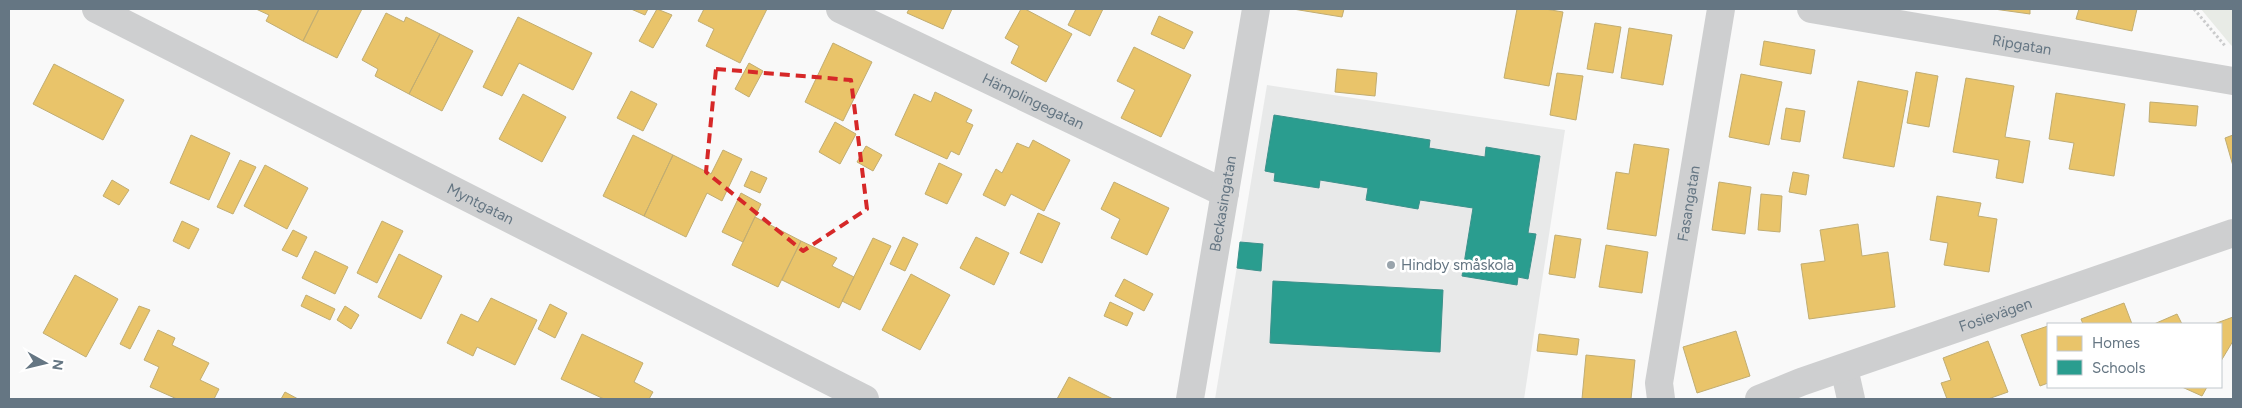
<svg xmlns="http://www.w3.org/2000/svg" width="2242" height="408" font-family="Figtree,sans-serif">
	<rect width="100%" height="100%" fill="#f9f9f9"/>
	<path fill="#e8e9e9" d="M 1267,85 L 1565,130 L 1524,399 L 1215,399 Z"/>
	<path fill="#e8ebe6" d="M 2201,9 L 2233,9 L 2233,47 L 2230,44 Z"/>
	<path fill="#e9c46a" stroke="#c1ad72" d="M 256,9 L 319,9 L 303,41 L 266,21 L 269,15 Z
		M 319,9 L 362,9 L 337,58 L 303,41 Z
		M 631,9 L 648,9 L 645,15 Z
		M 657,9 L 672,15 L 653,48 L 639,41 Z
		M 704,9 L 767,9 L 740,63 L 706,46 L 714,29 L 698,21 Z
		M 909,9 L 952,9 L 943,29 L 907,13 Z
		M 1021,9 L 1025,9 L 1072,34 L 1046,82 L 1011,63 L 1019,46 L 1005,38 Z
		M 1076,9 L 1103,9 L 1090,36 L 1068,25 Z
		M 1293,9 L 1344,9 L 1342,17 Z
		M 1517,9 L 1545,9 L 1563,12 L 1549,86 L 1504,78 Z
		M 1994,9 L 2030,9 L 2030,14 Z
		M 2079,9 L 2137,9 L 2132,31 L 2076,19 Z
		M 386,13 L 404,22 L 406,17 L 440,34 L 409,94 L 375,76 L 378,69 L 362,60 Z
		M 1159,16 L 1193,32 L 1184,49 L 1151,34 Z
		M 518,17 L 592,53 L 573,90 L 519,63 L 502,96 L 483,87 Z
		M 1595,23 L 1621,27 L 1613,73 L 1587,69 Z
		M 1629,28 L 1672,35 L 1663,85 L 1621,78 Z
		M 440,34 L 473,51 L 442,111 L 409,94 Z
		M 1764,41 L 1815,50 L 1811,74 L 1760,65 Z
		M 833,43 L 872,62 L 843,121 L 805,102 Z
		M 1134,47 L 1191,75 L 1161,137 L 1121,118 L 1135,90 L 1117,81 Z
		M 749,63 L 763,71 L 749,97 L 735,89 Z
		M 54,64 L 124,100 L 103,140 L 33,104 Z
		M 1337,69 L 1377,73 L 1375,96 L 1335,92 Z
		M 1916,72 L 1938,76 L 1929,127 L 1907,123 Z
		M 1557,73 L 1583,76 L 1576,120 L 1550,115 Z
		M 1741,74 L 1782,82 L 1769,145 L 1729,137 Z
		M 1966,78 L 2014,86 L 2005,137 L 2030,141 L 2023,183 L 1996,178 L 1999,160 L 1953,152 Z
		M 1858,81 L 1908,91 L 1894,167 L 1843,158 Z
		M 631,91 L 657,104 L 643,131 L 617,118 Z
		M 935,92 L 972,110 L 966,122 L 973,125 L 959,155 L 951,151 L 947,159 L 895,135 L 914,94 L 931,102 Z
		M 2056,93 L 2125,104 L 2114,176 L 2069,169 L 2074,143 L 2049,139 Z
		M 523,94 L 566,117 L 542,162 L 499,139 Z
		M 2150,102 L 2198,106 L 2196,126 L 2149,122 Z
		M 1786,108 L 1805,111 L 1800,142 L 1781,139 Z
		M 835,122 L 856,134 L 840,164 L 819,152 Z
		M 191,135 L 230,153 L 209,200 L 170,183 Z
		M 633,135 L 673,155 L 644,216 L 603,196 Z
		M 2233,135 L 2233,166 L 2225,138 Z
		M 1033,140 L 1070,160 L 1044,211 L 1011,194 L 1005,206 L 983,195 L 996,169 L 1002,173 L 1017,143 L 1029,148 Z
		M 1634,144 L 1669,149 L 1656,236 L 1607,229 L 1616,172 L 1629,174 Z
		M 866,146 L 882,155 L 873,171 L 857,162 Z
		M 723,150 L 742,159 L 722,201 L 707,193 L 686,237 L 644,216 L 673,155 L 711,174 Z
		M 240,160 L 256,167 L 233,214 L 217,207 Z
		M 939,163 L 962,174 L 947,204 L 925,194 Z
		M 265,165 L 308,188 L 287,229 L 244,206 Z
		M 751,171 L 767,178 L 760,193 L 744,186 Z
		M 1793,172 L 1809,175 L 1806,195 L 1789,192 Z
		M 112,180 L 129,190 L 119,205 L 103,196 Z
		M 1114,182 L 1169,208 L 1147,255 L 1111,238 L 1120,219 L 1101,209 Z
		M 1719,182 L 1751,187 L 1745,234 L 1712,230 Z
		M 741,193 L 761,204 L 743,242 L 722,232 Z
		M 1761,194 L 1782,196 L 1780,232 L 1758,230 Z
		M 1937,196 L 1981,203 L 1978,216 L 1997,219 L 1989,272 L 1944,265 L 1948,243 L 1930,240 Z
		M 1038,213 L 1060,223 L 1042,263 L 1020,253 Z
		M 755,217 L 801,241 L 778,287 L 732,265 Z
		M 182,221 L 199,229 L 189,249 L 173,241 Z
		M 382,221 L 403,231 L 377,283 L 357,273 Z
		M 1858,224 L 1862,256 L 1888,252 L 1895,307 L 1809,319 L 1801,264 L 1825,261 L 1820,230 Z
		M 293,230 L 307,237 L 297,257 L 282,250 Z
		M 1555,235 L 1581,239 L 1575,278 L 1549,274 Z
		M 903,237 L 918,244 L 905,271 L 890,264 Z
		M 976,237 L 1009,253 L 994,285 L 960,268 Z
		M 873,238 L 891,246 L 860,310 L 842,301 Z
		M 801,241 L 837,258 L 832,266 L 854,277 L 839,308 L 782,280 Z
		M 1606,245 L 1648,252 L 1642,293 L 1599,287 Z
		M 315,251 L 348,267 L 335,294 L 302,278 Z
		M 399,254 L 442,276 L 421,319 L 378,297 Z
		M 911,274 L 950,295 L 920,350 L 882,330 Z
		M 75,275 L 118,299 L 86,357 L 43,333 Z
		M 1124,279 L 1153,294 L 1144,311 L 1115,296 Z
		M 306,295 L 335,309 L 330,320 L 301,306 Z
		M 491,298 L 537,320 L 515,365 L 477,347 L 473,356 L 447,343 L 461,314 L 478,322 Z
		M 1110,302 L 1133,313 L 1127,326 L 1104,316 Z
		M 2124,303 L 2132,324 L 2083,324 L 2081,319 Z
		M 550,304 L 567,313 L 555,338 L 538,329 Z
		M 139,306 L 150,310 L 130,349 L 120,344 Z
		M 345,306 L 359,315 L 351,329 L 337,320 Z
		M 2177,314 L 2182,324 L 2154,324 Z
		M 2233,317 L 2233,341 L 2221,361 L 2221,324 L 2214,324 Z
		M 2048,326 L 2048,383 L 2040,386 L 2021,335 Z
		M 158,330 L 175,338 L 172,345 L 209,363 L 200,380 L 219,389 L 214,399 L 177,399 L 150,387 L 159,367 L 144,360 Z
		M 1736,331 L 1750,376 L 1697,393 L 1683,347 Z
		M 582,334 L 643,363 L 634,382 L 653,392 L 649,399 L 604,399 L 561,379 Z
		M 1539,334 L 1579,339 L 1577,355 L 1537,351 Z
		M 1988,341 L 2008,392 L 1988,399 L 1947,399 L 1941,383 L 1951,380 L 1943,358 Z
		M 1586,355 L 1635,360 L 1631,399 L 1582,399 Z
		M 1069,377 L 1113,399 L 1057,399 Z
		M 2182,387 L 2207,387 L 2202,396 Z
		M 285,392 L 298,399 L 281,399 Z"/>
	<path fill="#2a9d8f" stroke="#3c918b" d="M 1274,115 L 1430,140 L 1429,148 L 1485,157 L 1486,147 L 1540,156 L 1528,233 L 1536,234 L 1528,279 L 1518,277 L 1517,285 L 1462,276 L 1473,208 L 1420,200 L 1418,209 L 1366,200 L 1368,188 L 1320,180 L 1319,188 L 1274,181 L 1275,173 L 1265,171 Z
		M 1240,242 L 1263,244 L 1261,271 L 1237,268 Z
		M 1273,281 L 1443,290 L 1440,352 L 1270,343 Z"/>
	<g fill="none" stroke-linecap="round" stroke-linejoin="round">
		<path stroke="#cbcccd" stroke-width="3" stroke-dasharray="2.5 2.5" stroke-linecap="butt" d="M 2194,9 L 2226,47"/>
		<g stroke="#cecfd0" stroke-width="28">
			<path id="s1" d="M 96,9 L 865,399"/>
			<path id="s2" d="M 840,9 L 1225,193"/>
			<path id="s3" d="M 1811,9 L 2233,81"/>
			<path d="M 1844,368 L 1851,399"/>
			<path id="s4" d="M 1190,399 L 1256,9"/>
			<path id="s5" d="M 1661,399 L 1659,383 L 1721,9"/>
			<path id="s6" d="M 1759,399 L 1801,382 L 2233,233"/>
		</g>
	</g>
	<path fill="none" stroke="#d62828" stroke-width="4" stroke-dasharray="10 6" stroke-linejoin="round" d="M 716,69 L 851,80 L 867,209 L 803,251 L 706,172 Z"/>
	<circle fill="#99a4ac" stroke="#fff" stroke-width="2" cx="1391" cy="265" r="5"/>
	<g text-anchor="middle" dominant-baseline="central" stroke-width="5" stroke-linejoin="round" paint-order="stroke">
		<g font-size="15" fill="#657683" stroke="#fff">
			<text stroke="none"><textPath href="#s3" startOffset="214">Ripgatan</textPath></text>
			<text stroke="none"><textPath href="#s2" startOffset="214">Hämplingegatan</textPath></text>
			<text stroke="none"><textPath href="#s1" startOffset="431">Myntgatan</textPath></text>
			<text stroke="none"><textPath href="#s4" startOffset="198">Beckasingatan</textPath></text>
			<text stroke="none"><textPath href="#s5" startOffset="198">Fasangatan</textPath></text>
			<text stroke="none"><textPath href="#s6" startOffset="251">Fosievägen</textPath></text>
		</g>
		<g font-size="15" fill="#657683" stroke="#fff" text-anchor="start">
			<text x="1401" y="265">Hindby småskola</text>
		</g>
	</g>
	<rect width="2242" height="408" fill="none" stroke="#657683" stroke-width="20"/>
	<rect x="2047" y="323" width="175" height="65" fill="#ffffff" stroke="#c1c8cd"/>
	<rect x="2057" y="336" width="25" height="15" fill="#e9c46a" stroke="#c1c8cd"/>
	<text x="2092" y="348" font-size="15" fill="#657683">Homes</text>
	<rect x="2057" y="360" width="25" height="15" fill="#2a9d8f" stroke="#c1c8cd"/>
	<text x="2092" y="373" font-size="15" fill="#657683">Schools</text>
	<g transform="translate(45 363) rotate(98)" stroke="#ffffff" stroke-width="4" paint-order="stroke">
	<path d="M0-4L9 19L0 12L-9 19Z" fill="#657683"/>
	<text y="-8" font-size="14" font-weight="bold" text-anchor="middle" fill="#657683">N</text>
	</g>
</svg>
